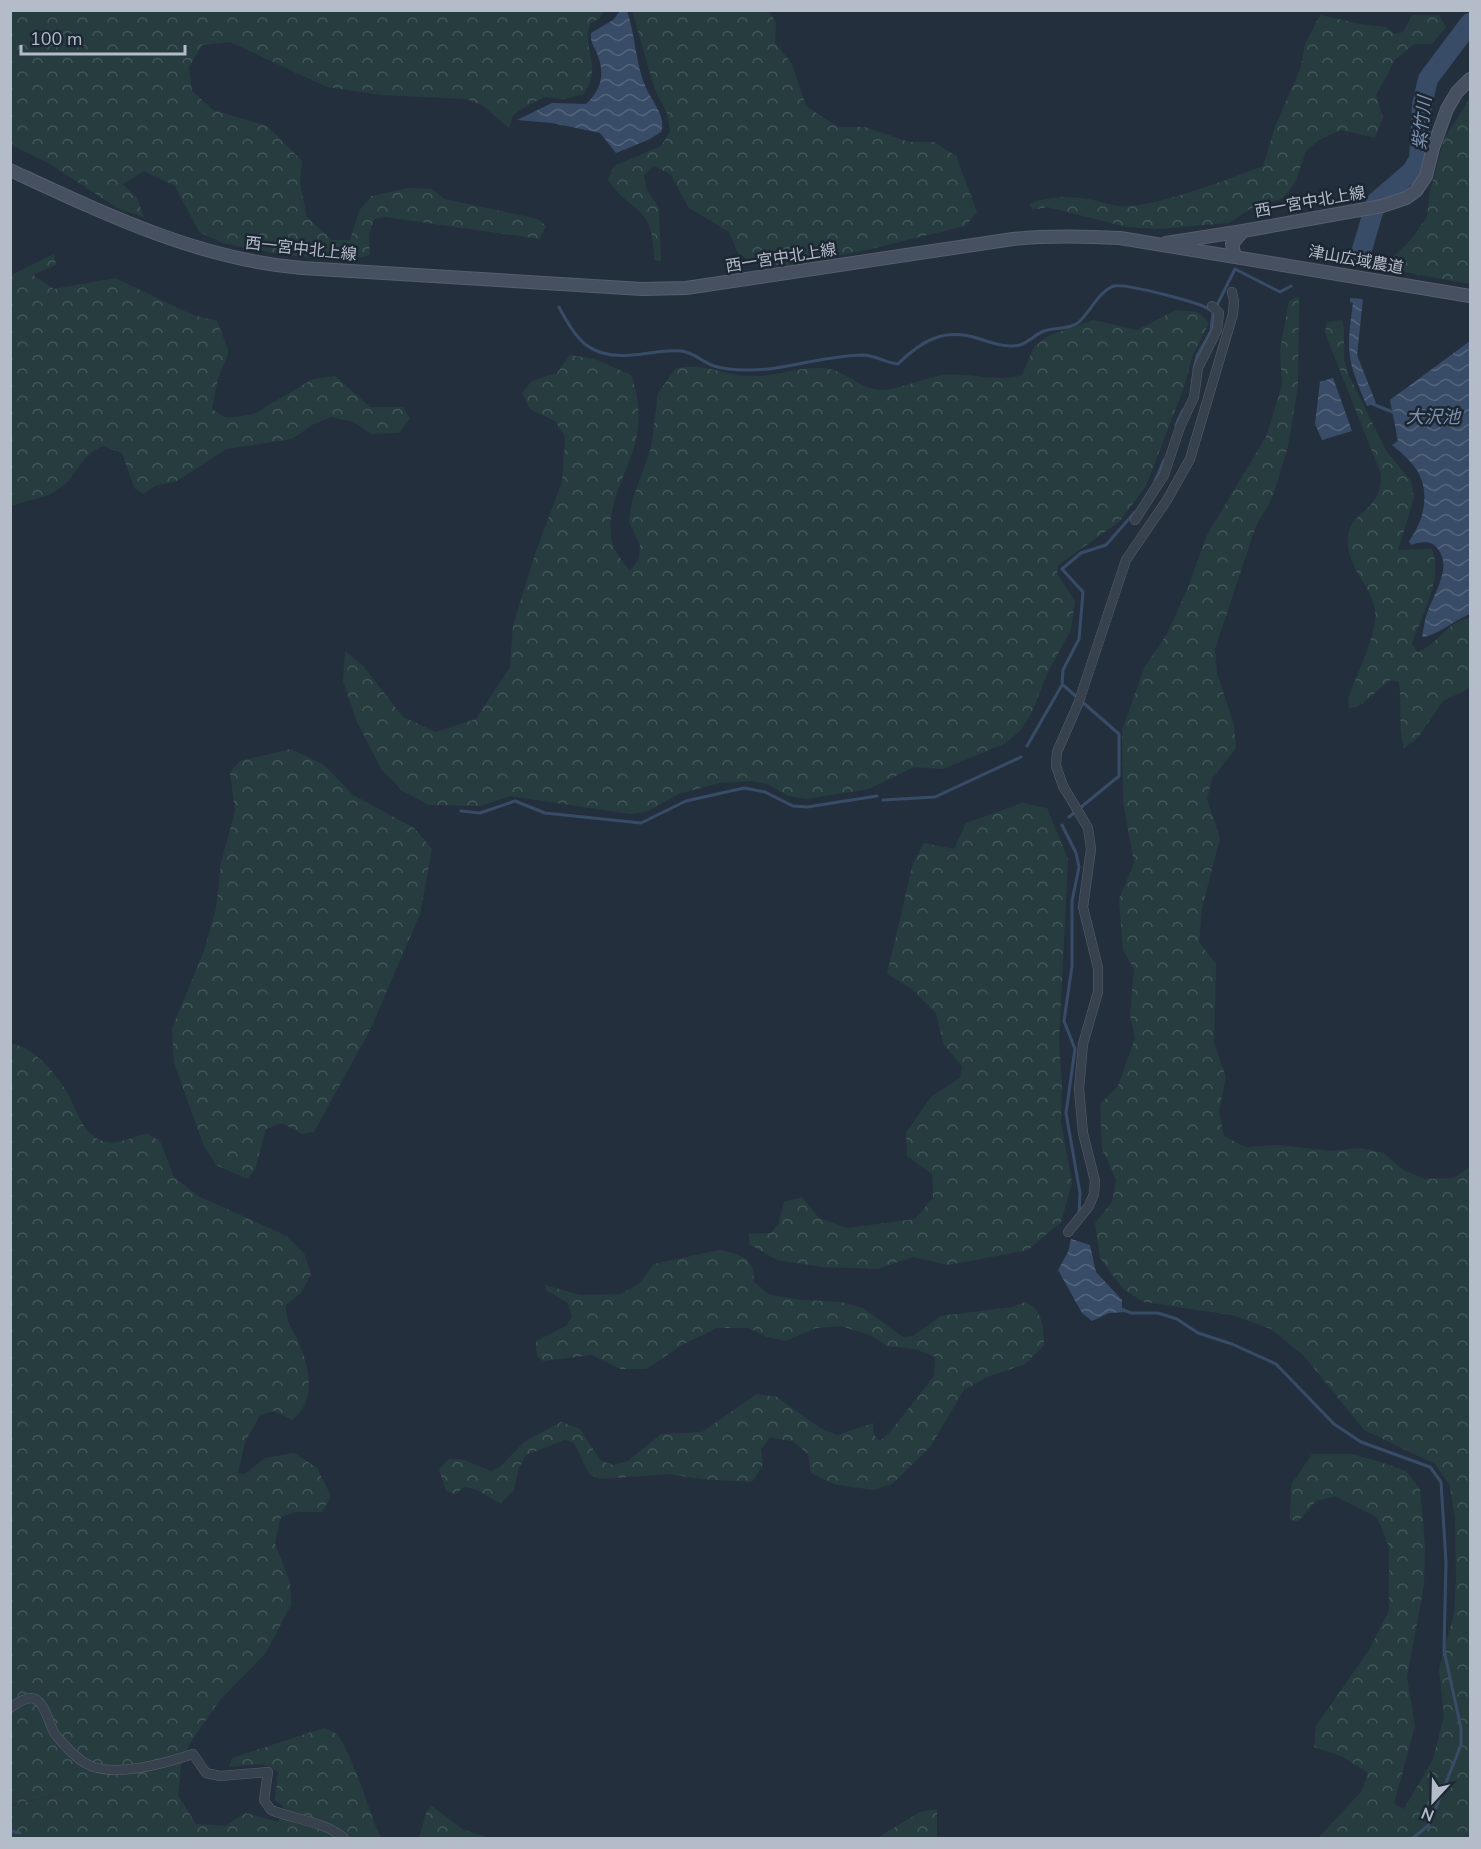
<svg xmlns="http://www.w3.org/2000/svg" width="1481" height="1849" font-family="'Nunito Sans','Noto Sans JP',sans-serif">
	<defs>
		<pattern id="forest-crowns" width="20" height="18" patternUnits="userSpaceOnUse" patternTransform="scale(1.5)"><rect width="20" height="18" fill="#263c3f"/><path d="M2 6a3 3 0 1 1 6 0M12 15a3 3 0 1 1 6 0" fill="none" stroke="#435659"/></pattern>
		<pattern id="water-waves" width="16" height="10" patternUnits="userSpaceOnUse" patternTransform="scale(1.5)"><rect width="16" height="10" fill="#394c67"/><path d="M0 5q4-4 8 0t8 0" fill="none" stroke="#53647b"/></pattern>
	</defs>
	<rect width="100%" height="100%" fill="#242f3e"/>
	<path fill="url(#forest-crowns)" d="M 10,11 L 11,10 L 604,11 L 600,18 L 590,24 C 582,54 603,62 584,94 L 565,99 L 544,97 L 513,114 L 509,128 L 482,105 L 466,99 L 381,95 L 327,87 L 230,42 L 202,45 L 189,67 L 192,91 L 213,110 L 267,126 L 302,161 L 300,184 L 307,217 L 332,240 L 350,240 L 359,211 L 371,196 L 409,188 L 432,189 L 444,199 L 538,219 L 546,226 L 540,239 L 385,217 L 374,219 L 369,235 L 370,255 L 341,261 L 277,254 L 223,243 L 199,232 L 175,186 L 144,171 L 123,184 L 137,198 L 144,217 L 119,209 L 48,163 L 11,145 Z
		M 632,11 L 769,11 L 776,23 L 775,43 L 792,64 L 806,106 L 838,127 L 865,127 L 909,142 L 934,142 L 956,156 L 977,212 L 965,226 L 862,251 L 789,265 L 757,265 L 738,253 L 729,232 L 689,208 L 670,174 L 654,166 L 644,175 L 647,190 L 659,208 L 661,261 L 654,260 C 654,204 633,216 608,180 L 614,166 L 661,146 L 670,132 L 667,113 L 655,90 Z
		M 1320,15 L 1360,24 L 1386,27 L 1395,34 L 1403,32 L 1412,15 L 1439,15 L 1446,27 L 1432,44 L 1414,44 L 1395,60 L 1376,95 L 1383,117 L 1375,138 L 1341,130 L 1319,140 L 1306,151 L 1295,183 L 1283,198 L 1248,210 L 1229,223 L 1156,229 L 1127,227 L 1047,207 L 1033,210 L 1029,204 C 1049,196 1073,196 1093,200 C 1102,202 1111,206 1120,206 C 1152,209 1232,178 1263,166 L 1275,127 L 1301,67 L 1305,44 Z
		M 1470,98 L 1470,284 L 1394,270 L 1393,257 L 1410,241 L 1427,217 L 1430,191 L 1444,139 Z
		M 54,254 L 56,265 L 33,275 L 54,289 L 115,278 L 193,315 L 217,321 L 229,352 L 218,378 L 212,409 L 226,418 L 254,414 L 313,379 L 335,376 L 370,407 L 403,407 L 410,418 L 399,433 L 371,434 L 354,422 L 331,417 L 312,425 L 292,439 L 226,449 L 177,481 L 155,486 L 144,494 L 134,488 L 122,453 L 103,446 C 81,455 79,472 63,486 C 47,499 29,499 11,506 L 11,275 Z
		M 1299,297 L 1298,385 L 1288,447 L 1272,498 L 1256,526 L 1215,649 L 1217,673 L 1234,725 L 1236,748 L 1212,779 L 1207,799 L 1220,838 L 1202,908 L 1199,942 L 1216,964 L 1214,1043 L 1226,1077 L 1219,1111 L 1224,1136 L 1246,1147 L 1279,1145 L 1332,1151 L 1359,1148 L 1384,1153 L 1403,1170 L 1425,1179 L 1454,1178 L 1470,1167 L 1470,1838 L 1318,1838 L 1362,1791 L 1368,1773 L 1341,1756 L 1314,1747 L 1316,1726 L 1369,1650 L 1389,1610 L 1389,1547 L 1377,1517 L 1335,1496 L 1316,1501 L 1298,1522 L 1290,1519 L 1291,1485 L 1312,1454 L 1352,1454 L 1377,1461 L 1406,1471 L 1420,1489 L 1425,1546 L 1424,1585 L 1407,1677 L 1415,1726 L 1394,1804 L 1404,1809 L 1433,1759 L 1444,1716 L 1439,1669 L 1454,1614 L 1456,1579 L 1455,1518 L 1450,1486 L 1435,1464 L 1364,1430 L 1304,1356 L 1271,1329 L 1232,1315 L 1144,1302 L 1123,1289 L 1100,1258 L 1095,1223 L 1112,1202 L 1116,1180 L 1102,1149 L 1100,1104 L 1118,1086 L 1135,1038 L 1130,1015 L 1134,969 L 1123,950 L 1119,899 L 1134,863 L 1123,801 L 1122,730 L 1145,666 L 1167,634 L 1187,590 L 1207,535 L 1266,437 L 1282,385 L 1280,350 L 1289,301 Z
		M 1176,310 L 1198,312 L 1209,323 L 1192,357 L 1184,387 L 1146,486 L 1119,522 L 1058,565 L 1057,574 L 1075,601 L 1071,630 L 1048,672 L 1031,714 L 1020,731 L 1004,744 L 943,769 L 914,767 L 869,789 L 806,799 L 788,796 L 768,784 L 752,781 L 719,783 L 679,794 L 646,812 L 630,814 L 510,796 L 481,806 L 429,805 L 403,791 L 381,769 L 357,722 L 343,681 L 345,651 L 363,666 L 403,717 L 436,732 L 476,719 L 510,667 L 513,625 L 535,554 L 562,482 L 565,437 L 555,421 L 530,409 L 522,393 L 532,381 L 557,373 L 570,355 L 595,359 L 631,375 C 639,396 641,422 635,444 C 626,476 601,514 614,548 C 618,556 625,564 630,571 L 639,559 L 640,545 L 629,522 L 632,501 L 651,448 L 658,393 L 676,368 C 706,363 719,374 748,376 C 775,378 802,364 830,369 C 847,373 863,390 881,390 C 902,389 923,378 944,375 C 971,372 996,383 1022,375 L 1034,347 L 1048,336 L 1093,320 L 1137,330 Z
		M 1342,320 L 1344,328 L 1344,359 L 1348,374 L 1387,452 L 1411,481 L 1414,498 L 1398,550 L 1432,549 C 1444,578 1421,616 1412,644 L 1417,652 C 1438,645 1448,620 1470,618 L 1470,688 L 1443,701 L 1417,739 L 1404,748 C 1398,727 1402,704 1399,682 L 1390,680 L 1362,704 L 1349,709 L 1348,699 C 1356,676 1378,633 1375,610 C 1372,586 1345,566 1348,537 C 1350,510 1382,513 1381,474 L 1325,333 L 1327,322 Z
		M 291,749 L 324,765 L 353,795 L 414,828 L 432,849 L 420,914 L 371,1028 L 314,1132 L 302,1134 L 282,1123 L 266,1129 L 255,1170 L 247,1179 L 216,1165 L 204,1146 L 174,1063 L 172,1028 L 204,951 L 216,908 L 221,863 L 235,811 L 230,772 L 240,761 Z
		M 1022,803 L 1047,808 L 1068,859 L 1059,1043 L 1062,1082 L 1061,1122 L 1072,1183 L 1061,1222 L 1028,1250 L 948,1265 L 913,1257 L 877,1269 L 823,1267 L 777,1260 L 749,1244 L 749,1234 L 771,1233 L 779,1223 L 784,1202 L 802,1197 L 819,1218 L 847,1228 L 915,1219 L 933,1198 L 932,1174 L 907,1156 L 906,1133 L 931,1097 L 960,1078 L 962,1066 L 944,1045 L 936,1013 L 912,989 L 887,974 L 913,863 L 924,843 L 954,849 L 966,823 Z
		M 11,1043 C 33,1048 55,1071 66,1091 C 77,1108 80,1131 100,1140 C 115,1146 132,1138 146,1133 L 160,1141 L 174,1177 L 198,1196 L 287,1236 L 304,1253 L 311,1274 L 301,1293 L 286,1305 C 285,1325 295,1330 301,1348 C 311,1374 315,1402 292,1420 L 274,1411 L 260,1415 L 245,1442 L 238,1473 L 245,1474 L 265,1458 L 294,1453 L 317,1468 L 331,1496 L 322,1512 L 296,1512 L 281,1517 L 275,1543 L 290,1583 L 291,1605 L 265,1654 L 220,1700 L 190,1743 L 181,1765 L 178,1795 L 196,1824 L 225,1826 L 246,1813 L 278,1822 L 284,1807 L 275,1800 L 278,1772 L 262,1764 L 229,1767 L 232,1758 L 324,1728 C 327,1729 334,1732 336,1734 C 352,1750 369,1814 381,1838 L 11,1838 L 10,1806 L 84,1788 L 11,1805 Z
		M 719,1250 C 738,1253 757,1259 753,1281 L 770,1295 L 800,1300 L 841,1302 L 863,1308 L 903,1337 L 913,1336 L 941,1316 L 1012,1307 L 1025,1302 C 1043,1309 1044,1329 1044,1345 L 1025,1364 L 987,1377 L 964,1390 L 930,1447 L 892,1484 L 873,1490 L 833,1484 L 811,1473 L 808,1454 L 794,1442 L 770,1437 L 761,1449 L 763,1464 L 752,1482 L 701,1479 L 669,1474 L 601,1479 L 589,1474 L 574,1443 L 565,1440 L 526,1455 L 519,1468 L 514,1490 L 501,1503 C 488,1498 479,1488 465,1487 L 455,1494 L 446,1491 L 439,1469 L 449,1459 L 464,1460 L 491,1471 L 500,1467 L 524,1442 L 561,1422 L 580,1429 L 600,1460 L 613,1465 L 628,1461 L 661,1434 L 702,1432 L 757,1394 L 777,1397 L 820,1428 L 837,1435 L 873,1423 L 874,1435 L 880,1441 L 890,1432 L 934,1376 L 935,1357 L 915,1349 L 887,1346 L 872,1336 L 841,1326 L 816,1328 L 786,1341 L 767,1337 L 748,1328 L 717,1328 L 682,1345 L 646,1369 L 621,1369 L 592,1355 L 543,1361 L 537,1356 L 536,1341 L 566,1326 L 572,1317 L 568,1303 L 546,1290 L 545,1285 L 580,1295 L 621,1294 L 640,1283 L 654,1264 Z
		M 432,1806 L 462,1829 L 489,1838 L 419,1838 L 427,1810 Z
		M 937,1809 L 937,1838 L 877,1838 L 920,1812 Z"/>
	<path fill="url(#water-waves)" d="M 620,11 L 627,11 C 636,37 635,63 646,88 C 652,101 667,118 661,132 L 648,140 L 616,153 L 600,133 L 552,123 L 517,120 L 552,103 L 586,104 C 601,90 605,75 598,56 C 595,47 590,44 591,33 L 613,20 Z
		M 1350,298 L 1363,299 L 1357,355 L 1376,403 L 1367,406 C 1347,359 1346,354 1353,303 L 1350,302 Z
		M 1470,341 L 1470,614 C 1456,619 1435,637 1422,637 C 1424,629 1424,621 1427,614 C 1433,594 1454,567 1437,548 C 1431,540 1420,542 1411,545 L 1409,541 C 1425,520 1432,487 1413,465 C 1408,458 1399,451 1392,445 L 1398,441 L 1390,400 Z
		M 1333,378 L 1352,431 L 1322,440 L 1315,424 L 1320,382 Z
		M 1071,1239 L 1090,1245 L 1096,1272 L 1122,1300 L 1122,1309 L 1129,1312 L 1109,1313 L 1092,1321 L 1082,1313 L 1058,1270 L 1068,1252 Z"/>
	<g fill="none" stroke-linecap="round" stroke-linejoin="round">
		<path stroke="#394c67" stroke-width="3" d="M 559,307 C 577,341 590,359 632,355 C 648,354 665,349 682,351 C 695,353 702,362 714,366 C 724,369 736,370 746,370 C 785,371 824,355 864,355 C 877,356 886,363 898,364 C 922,340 945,327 980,339 C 992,343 1007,348 1020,345 C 1029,342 1036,334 1044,331 C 1054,327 1070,330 1079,322 C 1090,312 1099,291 1114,286 C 1124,283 1203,303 1210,310
			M 1194,369 L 1197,356 L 1211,331 L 1213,313 L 1235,269 L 1280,292 L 1291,286
			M 1370,403 L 1395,413
			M 1176,425 L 1183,410
			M 1155,481 L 1164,460
			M 1063,685 L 1119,734 L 1119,776 L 1069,817
			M 1027,746 L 1062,685 L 1063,670 L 1079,639 L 1083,592 L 1062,569 L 1081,553 L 1106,545 L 1135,512
			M 883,800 L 935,797 L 1021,757
			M 461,811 L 480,813 L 515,801 L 545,813 L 641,823 L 686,801 L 744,788 L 765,792 L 793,806 L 807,807 L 877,796
			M 1062,825 L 1076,853 L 1079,867 L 1072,901 L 1072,966 L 1064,1021 L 1075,1049 L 1066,1113 L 1080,1193 L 1079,1214
			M 1121,1309 L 1131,1313 L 1158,1313 L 1177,1319 L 1198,1333 L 1232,1344 L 1276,1364 L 1334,1424 L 1361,1442 L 1430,1467 L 1441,1482 L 1446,1562 L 1444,1650 L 1461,1728 L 1461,1745 L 1429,1825 L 1413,1838
			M 10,1831 L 20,1833"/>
		<path stroke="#394c67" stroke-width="20" d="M 1361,253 L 1376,202 L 1412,171 L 1419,159 L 1422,105 L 1428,79 L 1470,23"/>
		<defs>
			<path id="street" d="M 1135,520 L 1164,475 L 1180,427 L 1194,397 L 1198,368 L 1217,330 L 1219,313 L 1212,306
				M 1068,1232 L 1089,1206 L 1094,1194 L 1095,1181 L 1083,1133 L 1079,1089 L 1083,1044 L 1098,992 L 1098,968 L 1083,907 L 1091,849 L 1088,828 L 1063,786 L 1056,766 L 1057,752 L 1078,704 L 1126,560 L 1167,500 L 1190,459 L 1233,314 L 1234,301 L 1232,292
				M 10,1708 C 16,1704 23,1698 31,1698 C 45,1699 48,1723 55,1734 C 62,1743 75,1757 85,1763 C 111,1779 166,1763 193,1754 L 206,1773 L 220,1776 L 268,1772 L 264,1800 L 271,1810 C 296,1820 323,1821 344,1838"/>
			<path id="secondary" d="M 10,170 C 105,214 197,259 302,268 L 642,289 L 686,288 L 1013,239 C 1049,235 1084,236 1120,238 L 1470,296
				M 1166,243 L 1243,231
				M 1235,257 L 1232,244 L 1243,231 L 1382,206 L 1406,198 L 1416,191 L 1426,176 L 1433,148 L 1447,109 L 1457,92 L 1470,79"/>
		</defs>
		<use href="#street" stroke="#565f6c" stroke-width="10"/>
		<use href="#secondary" stroke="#565f6c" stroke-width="14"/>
		<use href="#street" stroke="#38414e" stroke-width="9"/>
		<use href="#secondary" stroke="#465061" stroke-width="12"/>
	</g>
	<g text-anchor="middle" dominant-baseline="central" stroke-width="5" stroke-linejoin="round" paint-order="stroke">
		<g font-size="16" fill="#b4bcc9" stroke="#1d2633">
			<text transform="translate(1310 202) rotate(-10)">西一宮中北上線</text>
			<text transform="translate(301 249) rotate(6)">西一宮中北上線</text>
			<text transform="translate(781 258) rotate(-9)">西一宮中北上線</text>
			<text transform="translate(1356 260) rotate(10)">津山広域農道</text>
		</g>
		<g font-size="18" font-style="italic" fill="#7c92b1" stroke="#1d2633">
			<text transform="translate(1422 123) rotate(-84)">紫竹川</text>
			<text x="1433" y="417">大沢池</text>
		</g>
	</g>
	<rect width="1481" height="1849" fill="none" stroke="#b4bcc9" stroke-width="24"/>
	<g transform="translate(1433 1801) rotate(202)" stroke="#1d2633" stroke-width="4.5" paint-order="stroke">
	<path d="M0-4.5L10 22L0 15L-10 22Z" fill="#b4bcc9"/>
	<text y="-9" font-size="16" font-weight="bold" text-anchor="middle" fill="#b4bcc9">N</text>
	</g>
	<path d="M21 45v9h164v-9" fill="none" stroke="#b4bcc9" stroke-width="3"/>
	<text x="30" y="45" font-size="18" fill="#b4bcc9" stroke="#1d2633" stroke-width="4.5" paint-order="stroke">100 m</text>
</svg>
